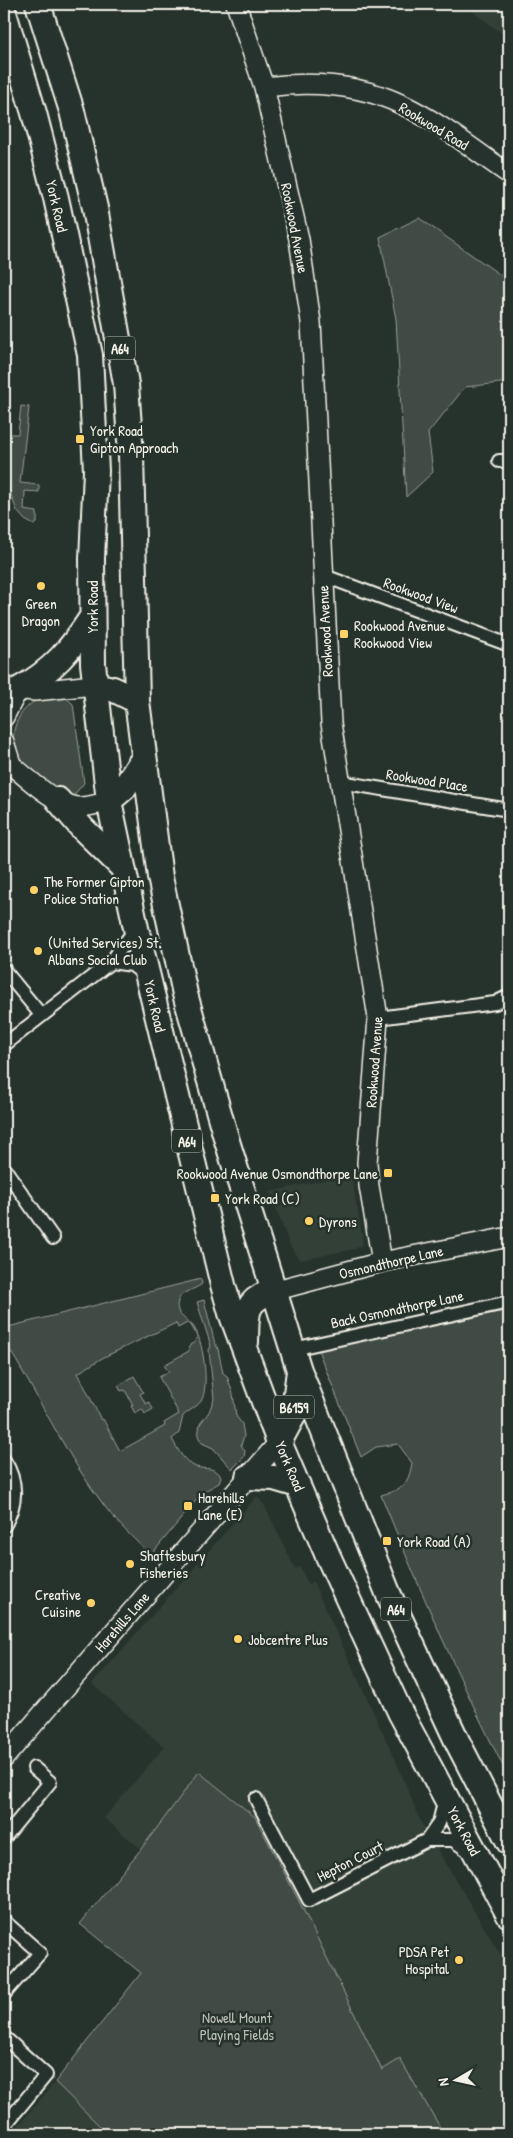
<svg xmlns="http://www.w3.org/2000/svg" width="513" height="2138" font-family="'Patrick Hand',sans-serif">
	<rect width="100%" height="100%" fill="#26332d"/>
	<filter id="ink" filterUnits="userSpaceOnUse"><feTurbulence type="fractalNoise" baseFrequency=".02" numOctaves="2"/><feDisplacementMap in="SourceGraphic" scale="10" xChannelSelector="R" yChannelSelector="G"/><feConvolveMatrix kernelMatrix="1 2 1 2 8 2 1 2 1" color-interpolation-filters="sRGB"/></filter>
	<g filter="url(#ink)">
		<path fill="#333f39" d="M 463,4 L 509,4 L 509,39 Z
			M 351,1174 L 363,1240 L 362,1245 L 355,1249 L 300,1260 L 290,1246 L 270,1192 Z
			M 257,1496 L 265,1506 L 295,1569 L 300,1567 L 308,1584 L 313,1582 L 396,1761 L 421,1822 L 509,1969 L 509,2134 L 444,2134 L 401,2060 L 382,2070 L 255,1817 L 200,1772 L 141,1849 L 104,1818 L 164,1747 L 92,1684 Z
			M 55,2082 L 108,2134 L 11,2134 Z"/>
		<path fill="#414b45" stroke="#9a9e96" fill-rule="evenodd" d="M 419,218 L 509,281 L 509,382 L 465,387 L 428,433 L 433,472 L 406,497 L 396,319 L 380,237 Z
			M 21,406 L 29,407 L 20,483 L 39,485 L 39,492 L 25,491 L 24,510 L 37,512 L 37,523 L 34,525 L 25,520 L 17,511 L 11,495 L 4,467 L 4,445 L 9,434 L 18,434 Z
			M 63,695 L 73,704 L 84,783 L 74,795 L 59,794 C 50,787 22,766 18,757 C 7,733 17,710 40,698 C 46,695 56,696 63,695 Z
			M 201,1279 L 202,1284 C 194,1291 181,1290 178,1301 C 174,1314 186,1319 193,1326 C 203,1338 210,1387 201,1401 C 197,1407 188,1411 183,1416 L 179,1433 L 172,1439 C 178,1450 184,1462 196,1467 C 206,1470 214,1466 221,1476 L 219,1483 L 203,1492 L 151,1555 C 135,1540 119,1525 106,1508 C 66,1456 38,1395 4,1340 L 4,1320 L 8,1327 ZM 176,1323 L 178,1328 L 187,1323 L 191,1325 L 197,1336 L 195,1342 L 190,1345 L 189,1351 L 164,1365 L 169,1372 L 159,1377 L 179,1414 L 164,1423 L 165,1426 L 120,1451 L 103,1419 L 101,1420 L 78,1373 L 104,1357 Z
			M 204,1300 L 214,1340 L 218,1349 L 223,1373 L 227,1376 L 233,1394 L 236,1416 L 242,1424 L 244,1436 L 241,1445 L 245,1451 L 244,1457 L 232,1469 L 213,1448 L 202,1443 L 198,1436 L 200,1424 L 209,1412 L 214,1399 L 209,1350 L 211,1346 L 197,1302 Z
			M 509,1310 L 509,1778 C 462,1686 420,1591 381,1495 C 403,1489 408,1485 412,1463 L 398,1444 L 376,1447 L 361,1457 L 318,1350 Z
			M 134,1376 L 143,1392 L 140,1394 L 146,1404 L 149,1402 L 153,1409 L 145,1414 L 142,1409 L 135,1413 L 131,1406 L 133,1405 L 125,1390 L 121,1391 L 118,1386 Z
			M 199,1772 L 255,1817 L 300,1903 L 382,2070 L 400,2059 L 444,2134 L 108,2134 L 55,2082 L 141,1973 L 80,1924 L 141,1849 Z"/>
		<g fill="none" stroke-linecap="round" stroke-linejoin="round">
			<defs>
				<path id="street" d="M 499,461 L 509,461
					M 322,575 L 509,645
					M 340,782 L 509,810
					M 136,928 L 111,962 L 132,965 L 146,976
					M 4,970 L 41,1015
					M 378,1018 L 495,1003 L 509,996
					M 4,1045 L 111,962
					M 4,1168 L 53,1238
					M 293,1349 L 509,1302
					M 4,1460 C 18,1482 17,1504 4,1526
					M 256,1799 L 309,1900 L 427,1840
					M 445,1799 L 439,1823 L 427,1840 L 453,1840 L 470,1852
					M 4,1838 L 50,1782 L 34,1768
					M 4,1921 L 40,1953 L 4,1994
					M 4,2037 L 46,2075 L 4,2126"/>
				<path id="secondary" d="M 236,4 L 264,87 L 299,239 L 311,322 L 331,723 L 378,1018 L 367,1163 L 369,1186 L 382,1262
					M 264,87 C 310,81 360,84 403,105 C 441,123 475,151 509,174
					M 4,688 L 35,691 L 94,685
					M 4,717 L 18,690
					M 4,742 L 11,764
					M 4,759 C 22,773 55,806 78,807 C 88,807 99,804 109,801
					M 273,1291 L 382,1262 L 509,1237
					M 4,1758 L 279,1442"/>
				<path id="highway" d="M 38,4 L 72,111 L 95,208 L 126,384 L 131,455 L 137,701 L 160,877 L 185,994 L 227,1141 L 299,1370 L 388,1593 L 458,1743 L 509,1842
					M 4,13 L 34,113 L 56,198 L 90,355 L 96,471 L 92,559 L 93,664 L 109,801 L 136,928 L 223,1285 L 231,1313 L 279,1442 L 328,1556 L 400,1712 L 509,1915
					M 94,685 L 113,689 L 137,701
					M 18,690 C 53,671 71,649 92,617
					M 58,800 L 82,828 L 123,868
					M 109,801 L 124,788 L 143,759
					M 246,1342 C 247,1314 243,1301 273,1291
					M 279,1442 L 293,1416 L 299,1371
					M 248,1477 L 274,1478 L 298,1485"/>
			</defs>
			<use href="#street" stroke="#f4f1e8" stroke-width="16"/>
			<use href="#secondary" stroke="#f4f1e8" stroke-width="22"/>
			<use href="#highway" stroke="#f4f1e8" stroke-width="28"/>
			<use href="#street" stroke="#26332d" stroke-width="12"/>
			<use href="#secondary" stroke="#26332d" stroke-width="19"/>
			<use href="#highway" stroke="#26332d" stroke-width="24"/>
		</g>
	</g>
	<g fill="#ffd166" stroke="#26332d" stroke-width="2">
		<rect x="75" y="434" width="10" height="10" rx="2.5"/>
		<circle cx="41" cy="586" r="5"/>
		<rect x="339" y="629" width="10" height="10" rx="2.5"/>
		<circle cx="34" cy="890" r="5"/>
		<circle cx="38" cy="951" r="5"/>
		<rect x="383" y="1168" width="10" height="10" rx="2.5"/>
		<rect x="210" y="1193" width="10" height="10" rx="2.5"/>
		<circle cx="309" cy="1221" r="5"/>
		<rect x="183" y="1501" width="10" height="10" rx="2.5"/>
		<rect x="382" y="1536" width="10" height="10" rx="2.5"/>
		<circle cx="130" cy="1564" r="5"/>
		<circle cx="91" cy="1603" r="5"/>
		<circle cx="238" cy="1639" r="5"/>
		<circle cx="459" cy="1960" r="5"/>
	</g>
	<g text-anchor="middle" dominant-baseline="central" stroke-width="5" stroke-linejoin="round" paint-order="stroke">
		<g fill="#26332d" stroke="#b6b8b0" stroke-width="1">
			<rect x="105" y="336.5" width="30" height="23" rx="4"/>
			<rect x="172" y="1129.5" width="30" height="23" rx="4"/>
			<rect x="274" y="1395.5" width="40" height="23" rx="4"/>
			<rect x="381" y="1597.5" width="30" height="23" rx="4"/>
		</g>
		<g font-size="14" font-weight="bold" fill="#f4f1e8">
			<text x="120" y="348">A64</text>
			<text x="187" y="1141">A64</text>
			<text x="294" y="1407">B6159</text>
			<text x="396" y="1609">A64</text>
		</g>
		<g font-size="15" fill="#f4f1e8" stroke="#26332d">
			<text transform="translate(434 126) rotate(31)">Rookwood Road</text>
			<text transform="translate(57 206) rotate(77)">York Road</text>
			<text transform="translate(295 228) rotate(79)">Rookwood Avenue</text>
			<text transform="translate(421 595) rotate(20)">Rookwood View</text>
			<text transform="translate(92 607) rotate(-90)">York Road</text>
			<text transform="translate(325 631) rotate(-93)">Rookwood Avenue</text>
			<text transform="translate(427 780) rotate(9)">Rookwood Place</text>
			<text transform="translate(155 1006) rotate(77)">York Road</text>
			<text transform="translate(374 1062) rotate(-86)">Rookwood Avenue</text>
			<text transform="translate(391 1262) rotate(-13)">Osmondthorpe Lane</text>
			<text transform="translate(397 1309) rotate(-12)">Back Osmondthorpe Lane</text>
			<text transform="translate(290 1466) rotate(67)">York Road</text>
			<text transform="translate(122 1622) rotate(-49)">Harehills Lane</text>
			<text transform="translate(464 1831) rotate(62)">York Road</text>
			<text transform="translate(350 1861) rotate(-27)">Hepton Court</text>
		</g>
		<g font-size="15" fill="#f4f1e8" stroke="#26332d" text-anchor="start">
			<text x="90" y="430">York Road<tspan x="90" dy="17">Gipton Approach</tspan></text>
			<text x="41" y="603" text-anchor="middle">Green<tspan x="41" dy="17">Dragon</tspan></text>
			<text x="354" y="625">Rookwood Avenue<tspan x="354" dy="17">Rookwood View</tspan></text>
			<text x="44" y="881">The Former Gipton<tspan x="44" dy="17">Police Station</tspan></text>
			<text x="48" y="942">(United Services) St.<tspan x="48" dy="17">Albans Social Club</tspan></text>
			<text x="378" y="1173" text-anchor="end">Rookwood Avenue Osmondthorpe Lane</text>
			<text x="225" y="1198">York Road (C)</text>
			<text x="319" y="1221">Dyrons</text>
			<text x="198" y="1497">Harehills<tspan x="198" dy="17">Lane (E)</tspan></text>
			<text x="397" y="1541">York Road (A)</text>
			<text x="140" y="1555">Shaftesbury<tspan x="140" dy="17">Fisheries</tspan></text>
			<text x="81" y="1594" text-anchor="end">Creative<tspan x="81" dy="17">Cuisine</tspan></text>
			<text x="248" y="1639">Jobcentre Plus</text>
			<text x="449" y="1951" text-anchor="end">PDSA Pet<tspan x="449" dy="17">Hospital</tspan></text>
		</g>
		<g font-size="15" fill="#bebfb7" stroke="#26332d">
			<text x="237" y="2017">Nowell Mount<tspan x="237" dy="17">Playing Fields</tspan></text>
		</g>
	</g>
	<rect width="513" height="2138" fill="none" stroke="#26332d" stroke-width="20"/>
	<rect x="10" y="10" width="493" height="2118" fill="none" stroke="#f4f1e8" stroke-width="2" filter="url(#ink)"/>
	<g transform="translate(456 2080) rotate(261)" stroke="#26332d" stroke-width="4" paint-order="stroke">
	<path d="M0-4L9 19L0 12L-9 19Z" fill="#f4f1e8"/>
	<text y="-8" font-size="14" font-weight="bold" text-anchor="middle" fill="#f4f1e8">N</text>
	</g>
</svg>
